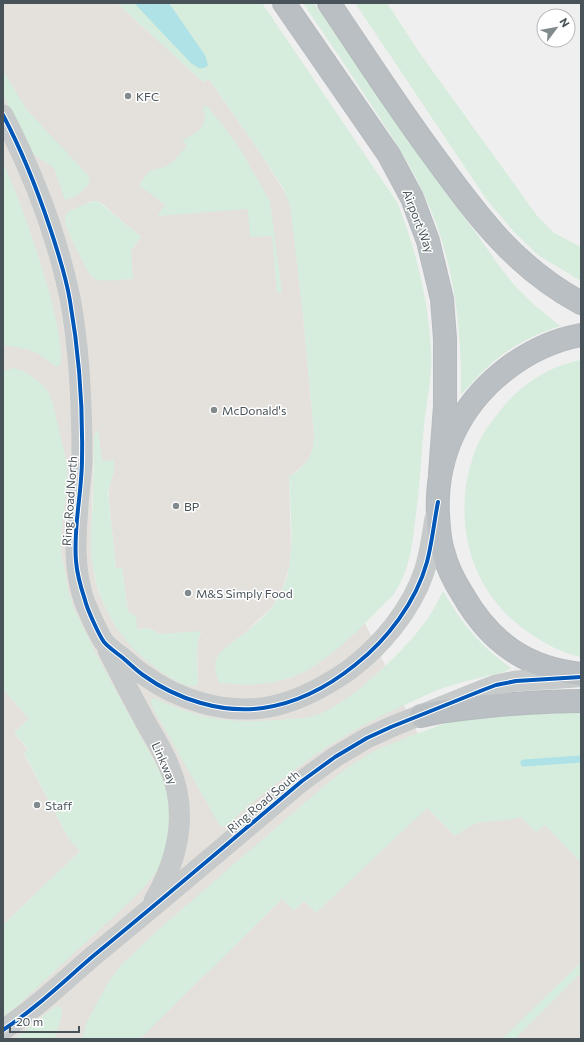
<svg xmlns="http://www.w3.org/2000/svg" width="584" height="1042" font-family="Commissioner,sans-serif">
	<rect width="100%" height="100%" fill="#efefef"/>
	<path fill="#e4e1dd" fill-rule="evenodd" d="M 3,3 L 117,3 L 203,82 L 207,79 L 211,82 L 261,154 L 287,196 L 292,212 L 303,315 L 314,434 L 314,445 L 310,456 L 307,462 L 289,477 L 291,547 L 290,564 L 283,588 L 273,606 L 246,632 L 226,648 L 267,683 L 290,678 L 304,671 L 322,660 L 365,623 L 424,747 L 581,740 L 581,1039 L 3,1039 L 3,983 L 112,887 L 3,376 L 3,345 L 29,342 L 3,229 ZM 93,201 L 100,202 L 141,237 L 131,250 L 112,280 L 98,280 L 92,277 L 67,229 L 65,223 L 89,202 ZM 96,431 L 98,431 L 102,462 L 114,460 L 114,471 L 109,488 L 109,500 L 116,568 L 122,568 L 128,612 L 137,629 L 148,628 L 160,634 L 202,632 L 199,635 L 197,646 L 198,682 L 190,686 L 172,678 L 161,671 L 139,654 L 114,624 L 99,593 L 95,579 L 91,554 L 91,538 L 94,437 Z
		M 3,689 L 29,719 L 14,733 L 28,750 L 24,754 L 69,839 L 80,851 L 3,925 Z"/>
	<path fill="#d6ecdc" d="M 117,3 L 134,3 L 196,67 L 205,55 L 169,3 L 262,3 L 397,202 C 416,249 428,299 431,349 C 433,378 425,408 423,436 C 421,465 419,493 415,521 C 412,547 409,573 393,595 C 365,623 327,666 289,678 C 266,686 243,685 219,683 C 217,676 213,667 216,660 C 221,648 236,640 245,633 C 257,623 271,611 279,597 C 298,563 290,515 289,477 C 306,465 314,457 314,434 L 303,315 L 290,205 L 283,188 L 261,154 L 211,82 L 207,79 L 203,82 Z
		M 303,3 L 314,3 L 344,47 L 500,267 L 515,286 L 532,303 L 560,326 C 516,340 491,360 461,395 C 462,332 455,267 430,208 C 412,165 388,130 362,91 C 343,62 323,32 303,3 Z
		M 355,3 L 387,3 L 419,52 L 538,217 L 554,233 L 581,247 L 581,281 L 538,255 L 514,232 L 487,200 Z
		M 3,70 L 26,109 L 88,175 L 90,182 C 84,192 76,197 65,200 L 54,168 L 32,153 L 3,95 Z
		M 206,105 L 225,128 L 240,149 L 270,201 L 282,292 L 277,293 L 272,236 L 250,237 L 248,209 L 157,216 L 165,205 L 139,185 L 150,170 C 171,168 174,160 187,146 L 182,141 C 194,134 212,126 202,109 Z
		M 3,163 C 22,204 35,244 48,288 C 54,310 62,339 61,363 L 57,367 L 37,353 L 26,349 L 3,345 Z
		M 93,201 L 99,202 L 141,237 L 131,250 L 133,279 C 124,279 103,283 95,279 C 88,276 71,238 67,229 C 65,223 63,216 69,211 Z
		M 581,360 L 581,657 C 563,653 547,645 531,634 C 468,593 449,515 477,446 C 482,434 492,421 500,411 C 520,385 549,366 581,360 Z
		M 14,368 L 24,371 L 43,385 L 49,393 L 53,404 L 67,464 L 68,478 L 61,537 L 61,552 L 69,593 L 74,609 L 96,654 L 160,772 C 163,778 166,783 167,789 C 174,814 171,845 159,867 C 153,878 144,887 136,896 L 18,1005 L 3,1017 L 3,925 L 80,851 L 69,839 L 24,753 L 28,749 L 14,733 L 29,719 L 3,689 L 3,371 Z
		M 96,431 L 98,431 L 102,461 L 114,460 L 114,471 L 109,488 L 108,493 L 116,568 L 122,568 L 128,612 L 136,616 L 137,629 L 148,628 L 160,634 L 202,631 C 194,640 198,670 198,682 L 196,686 C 186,689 164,674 156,668 C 117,640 95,600 91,552 C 90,535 92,518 93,501 C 93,480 94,458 94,437 Z
		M 443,591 C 463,625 479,645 511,668 L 504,672 L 466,681 L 437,690 L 387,713 L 349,733 L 312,757 L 282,779 L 250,804 L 226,826 L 222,827 L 220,826 L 154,710 L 151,703 L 151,699 L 154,698 C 199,719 229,724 278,720 C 291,719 305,719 317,715 C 350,703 402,653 423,625 C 431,615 437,603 443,591 Z
		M 581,709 L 581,863 L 545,825 L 536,832 L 521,817 C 509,821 496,820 483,822 C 473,823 464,830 455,836 L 427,808 L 316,913 L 304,901 L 294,911 L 282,899 L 140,1039 L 82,1039 L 87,1022 L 105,988 L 110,979 L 121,965 L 158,930 L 324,786 L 351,765 L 376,750 L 408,737 L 449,722 L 460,719 Z
		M 581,962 L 581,973 L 515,1039 L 502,1039 Z
		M 56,1006 L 61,1007 L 62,1015 L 55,1039 L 14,1039 Z"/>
	<path fill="#aee2e7" d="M 134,3 L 169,3 L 205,55 L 208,65 C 203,71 197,68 191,63 Z"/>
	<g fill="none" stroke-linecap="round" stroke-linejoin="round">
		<path stroke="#aee2e7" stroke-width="7" d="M 524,763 L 581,759"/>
		<defs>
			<path id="highway" d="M 284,3 L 389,155 L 412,198 L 428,241 L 442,299 L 445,339 L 445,406 L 440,474
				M 329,3 C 364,55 398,108 436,159 C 479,218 515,267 581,303
				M 581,335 C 553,340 527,353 505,370 C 459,406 435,457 438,515 C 439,528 439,539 443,551 C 447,567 454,581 463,595 C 490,642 526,668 581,674
				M 421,716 C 447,709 472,708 498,705 C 526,703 553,701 581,701"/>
		</defs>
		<use href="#highway" stroke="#b5babe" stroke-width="24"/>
		<path stroke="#c7caca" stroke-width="21" d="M 3,115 C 32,171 57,236 70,298 C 80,351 82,405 82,458 C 82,470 80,482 79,493 C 76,531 72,567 85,603 C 89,612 99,636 105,643 C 110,649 118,654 124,659 C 131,665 137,671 144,675 C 177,699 221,713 262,708 C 294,704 323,688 349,670 C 381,646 411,610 424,572 C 430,554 432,536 435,518
			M 108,650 C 120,674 133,699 146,723 C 154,737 163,751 169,766 C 189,812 178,859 154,901
			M 3,1030 C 35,1009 63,982 92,957 C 163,899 232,840 302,781 L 335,757 L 367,738 L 391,727 L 483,690 L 496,685 L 516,681 L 576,677"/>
		<use href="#highway" stroke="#b9bfc2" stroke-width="22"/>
		<defs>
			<path id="cycleway" d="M 3,115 C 22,151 37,189 50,228 C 58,252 66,276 70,301 C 79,353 83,407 82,459 C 82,493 73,527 76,561 C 77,574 81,588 85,600 C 87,609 99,635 104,642 C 109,648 117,653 123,658 C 130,664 136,670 143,675 C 176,699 222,714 263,708 C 297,703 329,686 355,665 C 387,640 416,602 427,562 C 432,543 434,522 438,502
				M 3,1030 C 35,1009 63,982 92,957 C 163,899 232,840 302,781 L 335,757 L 367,738 L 391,727 L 483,690 L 496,685 L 516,681 L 581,677"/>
		</defs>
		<use href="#cycleway" stroke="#fff" stroke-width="6"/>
		<use href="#cycleway" stroke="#0057b8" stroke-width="4"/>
	</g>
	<g fill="#828a8e" stroke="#fff" stroke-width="1.5">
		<circle cx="128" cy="96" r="4"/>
		<circle cx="214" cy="410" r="4"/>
		<circle cx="176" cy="506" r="4"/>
		<circle cx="188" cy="593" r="4"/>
		<circle cx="37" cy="805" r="4"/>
	</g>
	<g text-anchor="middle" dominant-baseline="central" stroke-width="3" stroke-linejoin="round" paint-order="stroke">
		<g font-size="12" fill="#485359" stroke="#fff" text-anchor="start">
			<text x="136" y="96">KFC</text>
			<text x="222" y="410">McDonald's</text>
			<text x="184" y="506">BP</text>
			<text x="196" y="593">M&amp;S Simply Food</text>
			<text x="45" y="805">Staff</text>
		</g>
		<g font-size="12" fill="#485359" stroke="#fff">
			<text transform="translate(419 221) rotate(69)">Airport Way</text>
			<text transform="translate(69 501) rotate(-86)">Ring Road North</text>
			<text transform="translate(165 763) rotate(66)">Linkway</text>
			<text transform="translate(263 801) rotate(-40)">Ring Road South</text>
		</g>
	</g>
	<rect width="584" height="1042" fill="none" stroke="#485359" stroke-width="8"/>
	<g transform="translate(556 28) rotate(58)"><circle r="19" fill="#ffffff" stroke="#b6babd"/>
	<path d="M0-3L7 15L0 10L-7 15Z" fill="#828a8e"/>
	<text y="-6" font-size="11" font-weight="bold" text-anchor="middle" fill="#485359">N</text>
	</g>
	<path d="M10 1026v6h69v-6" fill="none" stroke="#485359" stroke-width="2"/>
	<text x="16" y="1026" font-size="12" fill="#485359" stroke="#ffffff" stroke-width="3" paint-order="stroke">20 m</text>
</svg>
